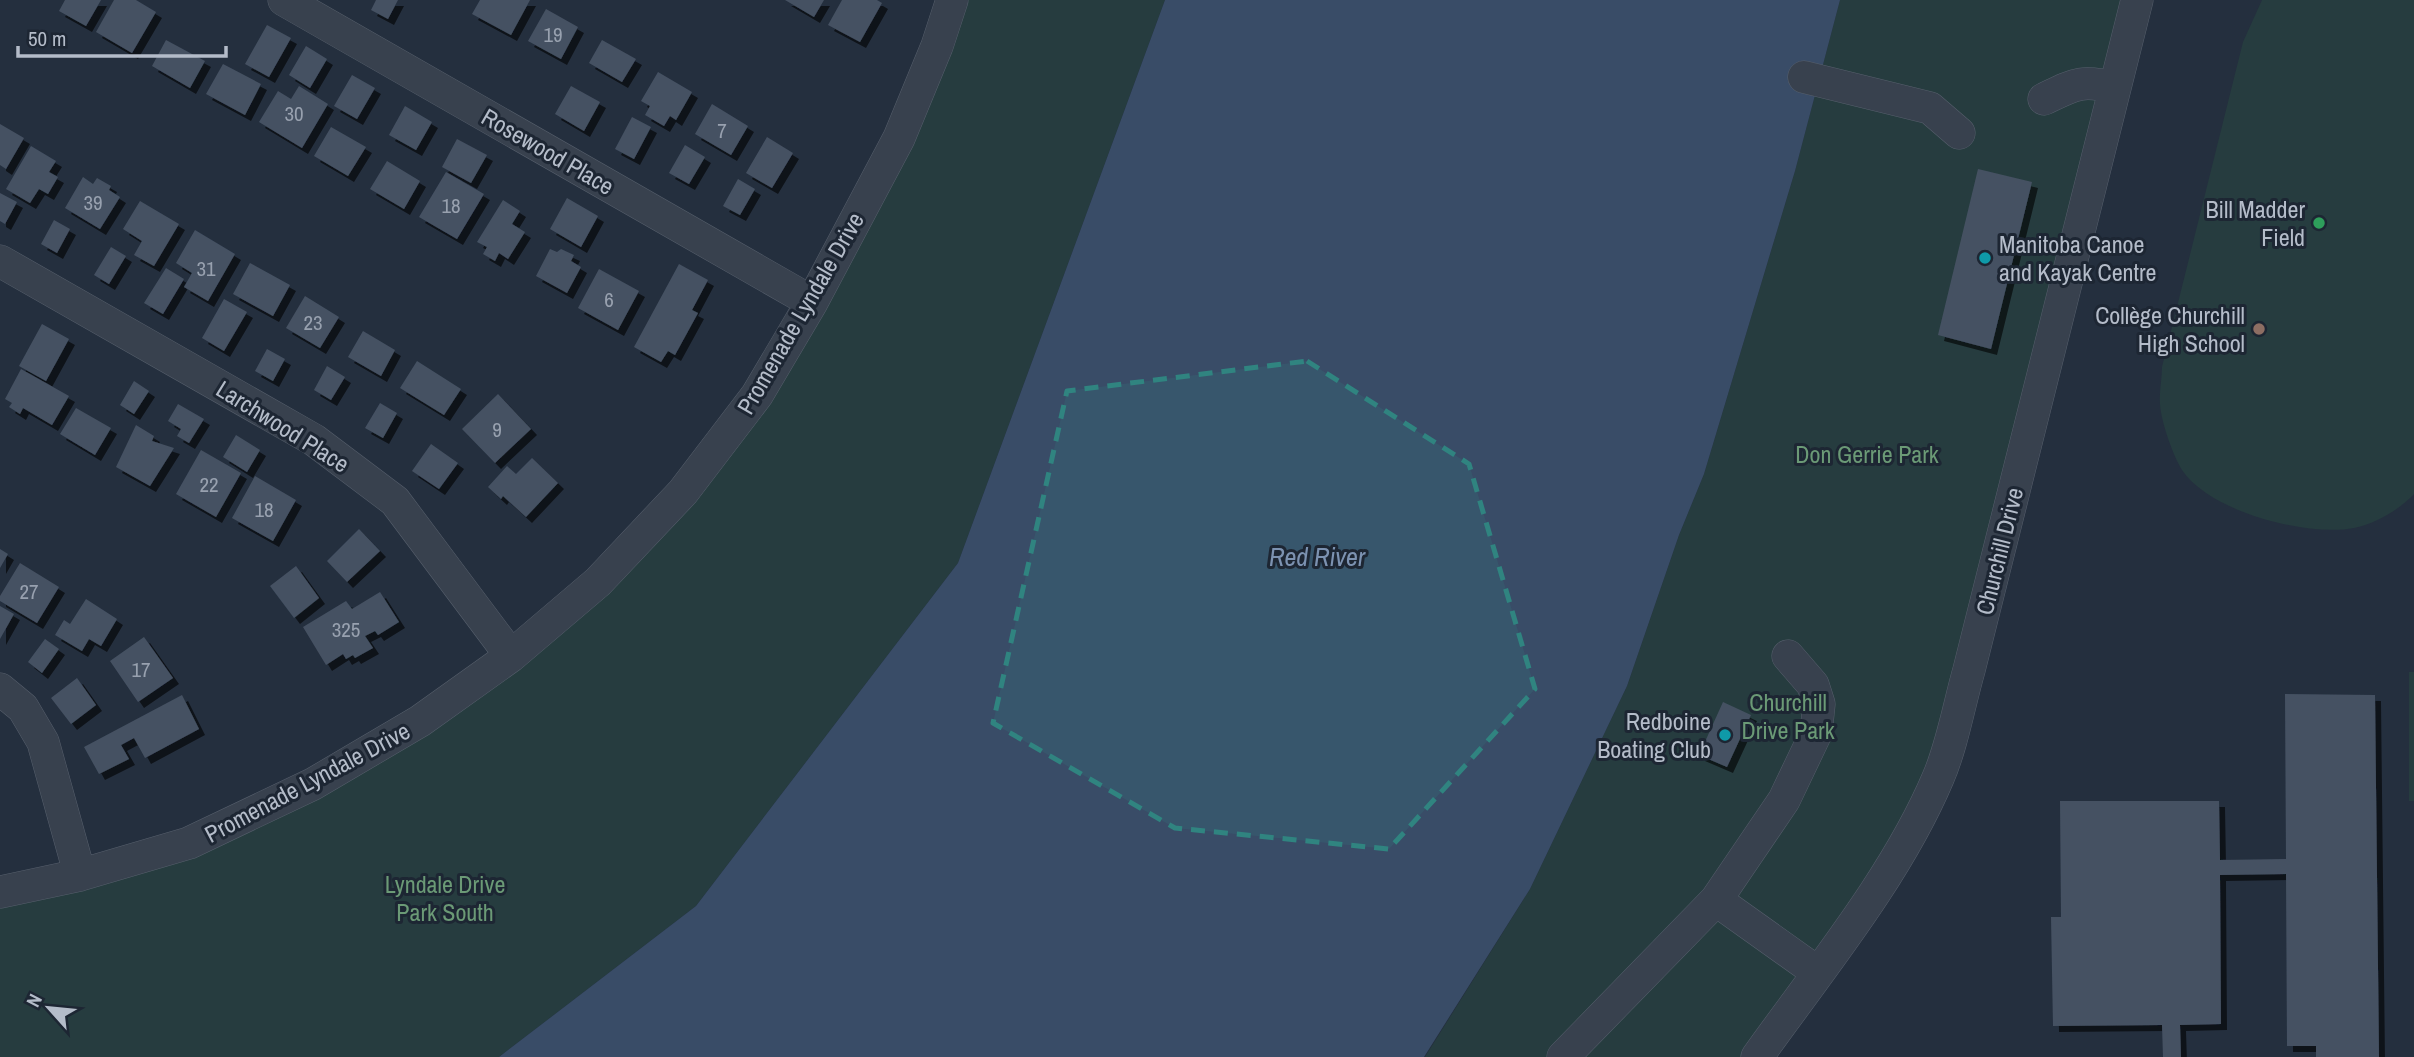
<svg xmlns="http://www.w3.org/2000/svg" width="2414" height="1057" font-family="'Archivo Narrow',sans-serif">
	<defs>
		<filter id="shadow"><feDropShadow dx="6" dy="6" stdDeviation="0" flood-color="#0009"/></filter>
	</defs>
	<rect width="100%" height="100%" fill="#242f3e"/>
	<path fill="#263c3f" d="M 959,0 L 1165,0 L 958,563 L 696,906 L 499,1057 L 0,1057 L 0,902 L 313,791 L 687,499 Z
		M 1840,0 L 2137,0 L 1939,776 L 1757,1057 L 1425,1057 L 1530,889 L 1627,686 L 1679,535 L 1704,474 L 1795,171 Z
		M 2262,0 L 2414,0 L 2414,494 C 2399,510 2375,524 2354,528 C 2307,537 2210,512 2182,470 C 2173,455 2161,422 2160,404 C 2159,392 2162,379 2162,367 L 2243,42 Z
		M 2409,672 L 2414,672 L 2414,801 L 2409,801 Z"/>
	<path fill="#394c67" d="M 1165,0 L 1840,0 L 1795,171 L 1704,474 L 1679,535 L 1627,686 L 1530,889 L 1424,1057 L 499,1057 L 696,906 L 958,563 Z"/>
	<path fill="#455162" filter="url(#shadow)" d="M 65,0 L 101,0 L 86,26 L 59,11 Z
		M 114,0 L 136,0 L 156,12 L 132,53 L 96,32 Z
		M 376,0 L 398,0 L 388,19 L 371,10 Z
		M 480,0 L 530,0 L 511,35 L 472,14 Z
		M 785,0 L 824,0 L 814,17 Z
		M 842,0 L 877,0 L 882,3 L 860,42 L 828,25 Z
		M 546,9 L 578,27 L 561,59 L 528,41 Z
		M 267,25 L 291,38 L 269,77 L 245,64 Z
		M 166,40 L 205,61 L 190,88 L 152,66 Z
		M 602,40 L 636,59 L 622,82 L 589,63 Z
		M 306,46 L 327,59 L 310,88 L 289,75 Z
		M 223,64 L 261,84 L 245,115 L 206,94 Z
		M 658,72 L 692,92 L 676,120 L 670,116 L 664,126 L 645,115 L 650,106 L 641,101 Z
		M 352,75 L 375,88 L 357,119 L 334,106 Z
		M 299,86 L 328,104 L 302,148 L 259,122 L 278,91 L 291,99 Z
		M 571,86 L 600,102 L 584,131 L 555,114 Z
		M 712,104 L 748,126 L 731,155 L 695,134 Z
		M 405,106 L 432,122 L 416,150 L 389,135 Z
		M 632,117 L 651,127 L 634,159 L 615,149 Z
		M 0,124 L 24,138 L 6,169 L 0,165 Z
		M 331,127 L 366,147 L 348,176 L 314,156 Z
		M 767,137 L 793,153 L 772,188 L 746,173 Z
		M 457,139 L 487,155 L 471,183 L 442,167 Z
		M 685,145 L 705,157 L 689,184 L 669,173 Z
		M 31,146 L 56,161 L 49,172 L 58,177 L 48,194 L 39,189 L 30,203 L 6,189 Z
		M 387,161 L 420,181 L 404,209 L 370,189 Z
		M 1978,169 L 2032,182 L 1991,349 L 1938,335 Z
		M 446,172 L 484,194 L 457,239 L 419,217 Z
		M 83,177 L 93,184 L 97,178 L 111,186 L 109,190 L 120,197 L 100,229 L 65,208 Z
		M 738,179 L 755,189 L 740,215 L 723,206 Z
		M 0,193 L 17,202 L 5,224 L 0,221 Z
		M 567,198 L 598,216 L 581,247 L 550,229 Z
		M 503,200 L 520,211 L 512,224 L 525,232 L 508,259 L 499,253 L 495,261 L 483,254 L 487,247 L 477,242 Z
		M 140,201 L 179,224 L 154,266 L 134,255 L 142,241 L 123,229 Z
		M 54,220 L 70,229 L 57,253 L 41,244 Z
		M 195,230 L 235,254 L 208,301 L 184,287 L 192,273 L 176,263 Z
		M 111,247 L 126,256 L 109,284 L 94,275 Z
		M 550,249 L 557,252 L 561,249 L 574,255 L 571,261 L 581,267 L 567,293 L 536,276 Z
		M 250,263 L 290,285 L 273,316 L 233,294 Z
		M 679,264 L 708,280 L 692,310 L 698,313 L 675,355 L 668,351 L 661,362 L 634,347 Z
		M 166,268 L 184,279 L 163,314 L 144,303 Z
		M 599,269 L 639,291 L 618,330 L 578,308 Z
		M 305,296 L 339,317 L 320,348 L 286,328 Z
		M 224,299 L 247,312 L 224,351 L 202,338 Z
		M 42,324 L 69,339 L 46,381 L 19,366 Z
		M 363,331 L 395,350 L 381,376 L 348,357 Z
		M 267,349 L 285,359 L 273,381 L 255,371 Z
		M 417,361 L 461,389 L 444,415 L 400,388 Z
		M 327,366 L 345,377 L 331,400 L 314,390 Z
		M 21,369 L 69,396 L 52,425 L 23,408 L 20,414 L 9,407 L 12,403 L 5,399 Z
		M 134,381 L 149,391 L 134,414 L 120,405 Z
		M 498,394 L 531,429 L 495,463 L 462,429 Z
		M 380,403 L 397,413 L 383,438 L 365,428 Z
		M 178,404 L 204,419 L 189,443 L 177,436 L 181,429 L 168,421 Z
		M 76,408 L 111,428 L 95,455 L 60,434 Z
		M 136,425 L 154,436 L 152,441 L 174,448 L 150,486 L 116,467 Z
		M 236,435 L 260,450 L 247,472 L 223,457 Z
		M 431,444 L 458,463 L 439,489 L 412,471 Z
		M 201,450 L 241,473 L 216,517 L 176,494 Z
		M 532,458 L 558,483 L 526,517 L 503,496 L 501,499 L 488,487 L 507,466 L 516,474 Z
		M 255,476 L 296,500 L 273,541 L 232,518 Z
		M 359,529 L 380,551 L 347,582 L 327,561 Z
		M 0,549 L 8,554 L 0,568 Z
		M 20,563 L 59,587 L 37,623 L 0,601 L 0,596 Z
		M 296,566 L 319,598 L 294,618 L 270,586 Z
		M 380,592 L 399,622 L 378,635 L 375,631 L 365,636 L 373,648 L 355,658 L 353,655 L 346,659 L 343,654 L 326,665 L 303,627 L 346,601 L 352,609 Z
		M 86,599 L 117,619 L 101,646 L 89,639 L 82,651 L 55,635 L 64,620 L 70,624 Z
		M 0,606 L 14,614 L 0,639 Z
		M 144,637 L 173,678 L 138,702 L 110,661 Z
		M 45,639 L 59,649 L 42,673 L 28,662 Z
		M 77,678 L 96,705 L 71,724 L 51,698 Z
		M 2285,694 L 2375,695 L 2379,1057 L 2316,1057 L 2316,1046 L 2287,1046 L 2286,874 L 2220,875 L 2221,1024 L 2180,1025 L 2181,1057 L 2163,1057 L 2162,1025 L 2053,1026 L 2051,917 L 2061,917 L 2060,801 L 2219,801 L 2220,860 L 2286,859 Z
		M 182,695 L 199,729 L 145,758 L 134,738 L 121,745 L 129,759 L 99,774 L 84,747 Z
		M 1723,702 L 1751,715 L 1727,767 L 1699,755 Z"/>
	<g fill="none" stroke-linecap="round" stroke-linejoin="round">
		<defs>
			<path id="minor" d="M 284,0 L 812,302
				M 1804,77 L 1930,108 L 1959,133
				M 2044,99 C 2075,84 2082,79 2115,88
				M 0,261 L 314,440 L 395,501 L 511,656
				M 0,689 L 23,708 L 43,742 L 80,875
				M 0,892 L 80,875 L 189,843 L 313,784 L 420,721 L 511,656 L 598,582 L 683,492 L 757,395 L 812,302 L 899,138 L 937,46 L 952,0
				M 1716,900 L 1817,972
				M 1563,1057 L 1716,900 L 1784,800 L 1816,733 L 1819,704 L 1813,685 L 1788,656
				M 1757,1057 C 1819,970 1896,877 1938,778 C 1952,746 1959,705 1969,670 L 2137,0"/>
		</defs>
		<use href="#minor" stroke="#565f6c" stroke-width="33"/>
		<use href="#minor" stroke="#38414e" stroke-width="32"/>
	</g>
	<path fill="#308480" fill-opacity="0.2" stroke="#308480" stroke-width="5" stroke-dasharray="14 9" stroke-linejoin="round" d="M 1307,361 L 1469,464 L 1535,689 L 1389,849 L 1175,828 L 993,723 L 1067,391 Z"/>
	<circle fill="#2e9e5b" stroke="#1d2633" stroke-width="2.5" cx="2319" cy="223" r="7"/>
	<g fill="#0f9aa8" stroke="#1d2633" stroke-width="2.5">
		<circle cx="1985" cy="258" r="7"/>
		<circle cx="1725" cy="735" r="7"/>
	</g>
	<circle fill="#8d6e63" stroke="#1d2633" stroke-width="2.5" cx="2259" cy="329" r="7"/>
	<g text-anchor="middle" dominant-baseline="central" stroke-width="6" stroke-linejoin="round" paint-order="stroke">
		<g font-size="21" fill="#98a1af">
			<text x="553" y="34">19</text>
			<text x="294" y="113">30</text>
			<text x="722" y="130">7</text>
			<text x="93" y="202">39</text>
			<text x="451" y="205">18</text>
			<text x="206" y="268">31</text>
			<text x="609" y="299">6</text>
			<text x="313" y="322">23</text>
			<text x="497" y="429">9</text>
			<text x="209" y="484">22</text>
			<text x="264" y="509">18</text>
			<text x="29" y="591">27</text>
			<text x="346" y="629">325</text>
			<text x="141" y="669">17</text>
		</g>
		<g font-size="24" fill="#b4bcc9" stroke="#1d2633">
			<text transform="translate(548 151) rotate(30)">Rosewood Place</text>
			<text transform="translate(800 313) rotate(-60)">Promenade Lyndale Drive</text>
			<text transform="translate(283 426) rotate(32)">Larchwood Place</text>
			<text transform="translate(1999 551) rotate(-76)">Churchill Drive</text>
			<text transform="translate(307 782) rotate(-28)">Promenade Lyndale Drive</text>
		</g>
		<g font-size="24" fill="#b4bcc9" stroke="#1d2633" text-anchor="end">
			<text x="2305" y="209">Bill Madder<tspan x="2305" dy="28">Field</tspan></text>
			<text x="1999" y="244" text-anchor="start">Manitoba Canoe<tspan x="1999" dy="28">and Kayak Centre</tspan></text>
			<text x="2245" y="315">Collège Churchill<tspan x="2245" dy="28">High School</tspan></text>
			<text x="1711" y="721">Redboine<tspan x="1711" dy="28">Boating Club</tspan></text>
		</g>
		<g font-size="24" fill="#6b9a76" stroke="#1d2633">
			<text x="1867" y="454">Don Gerrie Park</text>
			<text x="1788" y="702">Churchill<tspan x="1788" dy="28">Drive Park</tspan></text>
			<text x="445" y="884">Lyndale Drive<tspan x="445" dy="28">Park South</tspan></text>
		</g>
		<g font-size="26" font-style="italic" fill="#7c92b1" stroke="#1d2633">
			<text x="1317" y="556">Red River</text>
		</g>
	</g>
	<g transform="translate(49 1008) rotate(297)" stroke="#1d2633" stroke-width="5" paint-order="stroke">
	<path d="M0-5L12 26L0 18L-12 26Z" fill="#b4bcc9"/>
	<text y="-10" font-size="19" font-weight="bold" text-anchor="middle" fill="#b4bcc9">N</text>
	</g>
	<path d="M18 46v10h208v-10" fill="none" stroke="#b4bcc9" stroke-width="3.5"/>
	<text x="28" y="46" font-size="21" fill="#b4bcc9" stroke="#1d2633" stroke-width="5" paint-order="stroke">50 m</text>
</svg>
